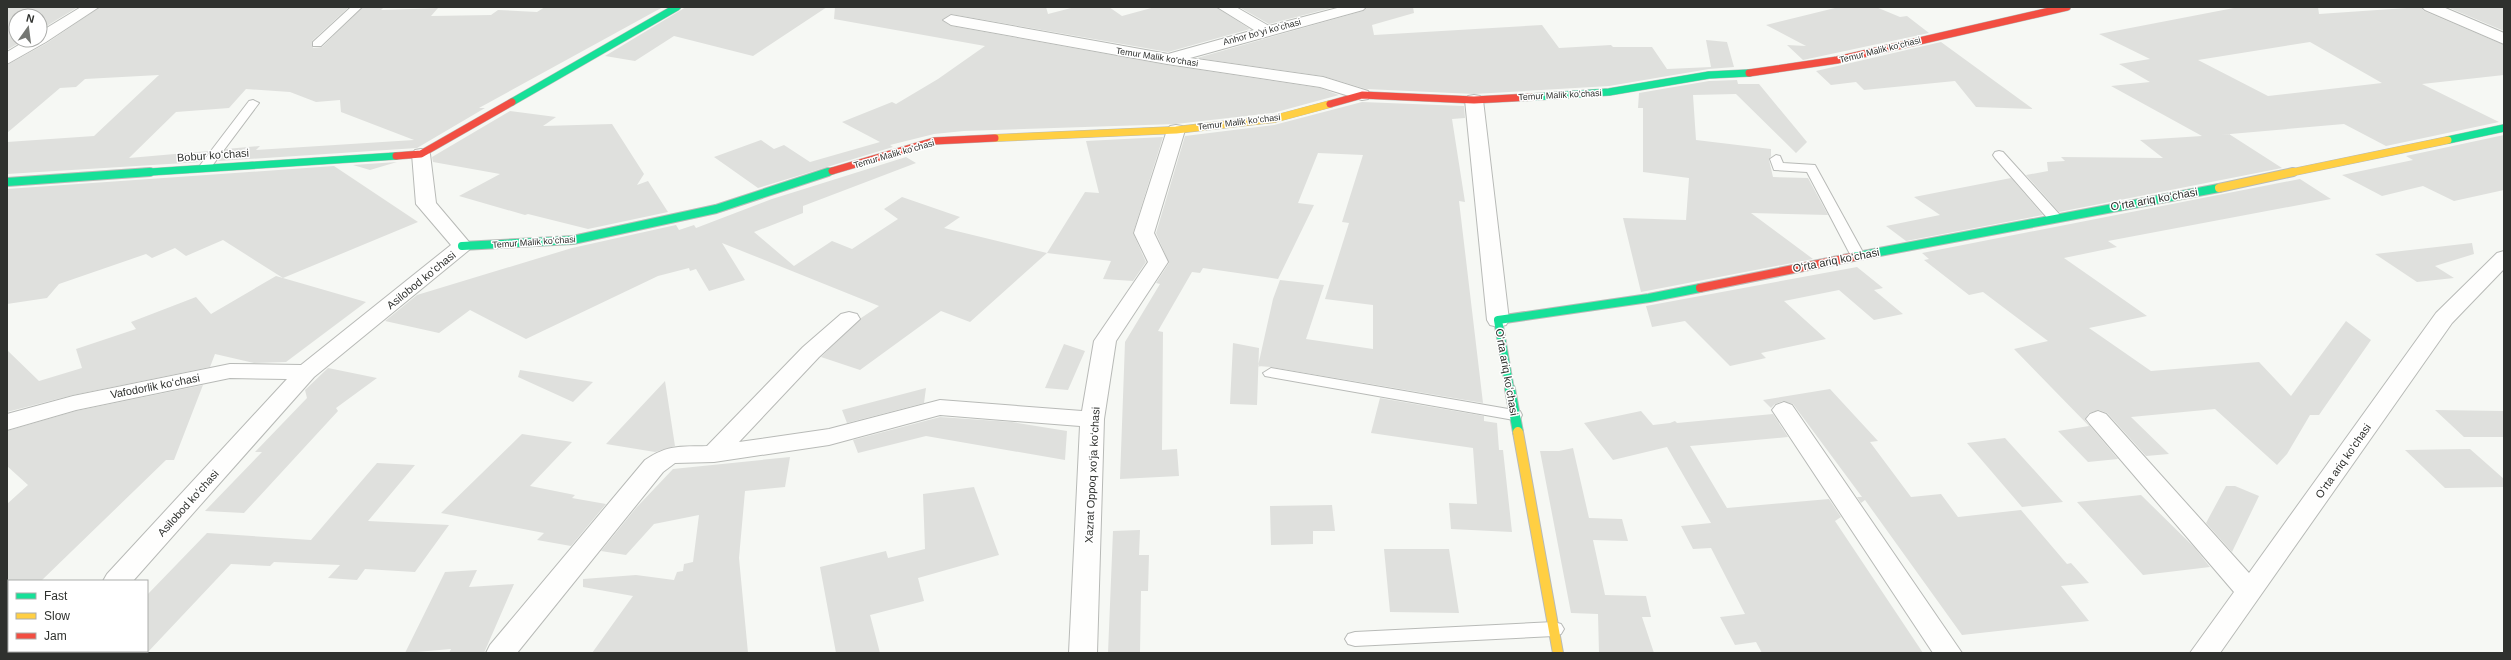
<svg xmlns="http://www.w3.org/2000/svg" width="2511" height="660" font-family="Helvetica,sans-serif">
	<rect width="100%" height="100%" fill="#f6f8f4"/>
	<path fill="#dfe0dd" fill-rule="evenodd" d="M 7,7 L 78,7 L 40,30 L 40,16 L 16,16 L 16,40 L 24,40 L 7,50 Z
		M 100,7 L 349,7 L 312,41 L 313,48 L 322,47 L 363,7 L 384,7 L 381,10 L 438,8 L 431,16 L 491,15 L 498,10 L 537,12 L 545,7 L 663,7 L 479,108 L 485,108 L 417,148 L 218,161 L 226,149 L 260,146 L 256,150 L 414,140 L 341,112 L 340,100 L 316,102 L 290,92 L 246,89 L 229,108 L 176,112 L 129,158 L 209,151 L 201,162 L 7,174 L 7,142 L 94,136 L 159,75 L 85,79 L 76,87 L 60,88 L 7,133 L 7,65 L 47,43 Z
		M 686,7 L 827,7 L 753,56 L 674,36 L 635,61 L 605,56 Z
		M 835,7 L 1046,7 L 1048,14 L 1075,7 L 1109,7 L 1122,16 L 1155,7 L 1216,7 L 1250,29 L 1168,52 L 951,14 L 942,20 L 951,26 L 1167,65 L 1320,88 L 1339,95 L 1273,113 L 1176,124 L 964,131 L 934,134 L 890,145 L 893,147 L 758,188 L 714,157 L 761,140 L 774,149 L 784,145 L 810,162 L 880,142 L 842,122 L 892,102 L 896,104 L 938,79 L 985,46 L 834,19 Z
		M 1239,7 L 1335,7 L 1269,24 Z
		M 1368,7 L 1413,7 L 1414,13 L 1372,25 L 1374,35 L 1542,25 L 1559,48 L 1611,45 L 1613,47 L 1652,47 L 1667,69 L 1711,67 L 1706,40 L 1727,42 L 1734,67 L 1709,69 L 1609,86 L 1474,94 L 1366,89 L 1323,76 L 1197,58 L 1363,11 Z
		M 1839,7 L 1876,7 L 1900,17 L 1907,16 L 1929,33 L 1803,60 L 1787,45 L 1806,46 L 1766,25 Z
		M 2239,7 L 2318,7 L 2319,14 L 2421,7 L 2424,11 L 2504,45 L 2504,75 L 2422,84 L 2499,122 L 2386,146 L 2344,124 L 2219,135 L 2229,134 L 2282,168 L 2059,212 L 2026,175 L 2048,171 L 2047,162 L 2065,161 L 2061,157 L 2163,158 L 2140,140 L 2202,136 L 2111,86 L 2150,82 L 2119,64 L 2150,59 L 2099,34 ZM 2310,42 L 2382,83 L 2268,96 L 2198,60 Z
		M 2447,7 L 2504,7 L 2504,31 Z
		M 1941,42 L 2033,109 L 1976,107 L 1955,81 L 1864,90 L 1856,82 L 1831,85 L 1816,71 Z
		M 1737,80 L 1738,84 L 1759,84 L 1807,142 L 1796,153 L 1736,94 L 1693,95 L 1696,140 L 1771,149 L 1771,156 L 1769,160 L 1773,177 L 1808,178 L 1828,215 L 1751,213 L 1813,259 L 1641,292 L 1623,218 L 1686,220 L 1689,178 L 1643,172 L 1643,108 L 1638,108 L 1639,93 L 1709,81 Z
		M 1362,102 L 1464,106 L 1465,118 L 1452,119 L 1465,202 L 1459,201 L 1483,403 L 1271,367 L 1258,366 L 1273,299 L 1280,280 L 1324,285 L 1306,339 L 1373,349 L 1373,305 L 1325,299 L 1349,223 L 1342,222 L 1363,155 L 1318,153 L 1298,203 L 1314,205 L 1278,279 L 1203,268 L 1200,273 L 1192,272 L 1158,331 L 1163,332 L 1162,450 L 1177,449 L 1179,476 L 1120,479 L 1125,342 L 1160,284 L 1156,283 L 1169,263 L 1156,233 L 1185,136 L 1274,125 Z
		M 510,111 L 556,117 L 543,126 L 612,124 L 644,174 L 637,185 L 648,181 L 668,212 L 588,229 L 528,214 L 525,215 L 459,196 L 500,174 L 433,162 L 432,157 Z
		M 2504,135 L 2504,190 L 2454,201 L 2423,186 L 2382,196 L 2342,175 L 2413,160 L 2406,156 Z
		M 1163,137 L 1133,233 L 1146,262 L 1133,281 L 1103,279 L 1111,261 L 1047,253 L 1085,192 L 1099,193 L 1086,141 Z
		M 906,157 L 916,163 L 803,206 L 803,213 L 754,232 L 794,266 L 832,241 L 852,249 L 898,219 L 884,209 L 902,197 L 960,217 L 944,228 L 1047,253 L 970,322 L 941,311 L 860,370 L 821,357 L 861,318 L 879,306 L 722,243 L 745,280 L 709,291 L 696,269 L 690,271 L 689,268 L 658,276 L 526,339 L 470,310 L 439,333 L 385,321 L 417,295 L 572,248 L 676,225 L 679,230 L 694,225 L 696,228 L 772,199 Z
		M 397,162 L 370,170 L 353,165 Z
		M 334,166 L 418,222 L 283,278 L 223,240 L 186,256 L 175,248 L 152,258 L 146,254 L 59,284 L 47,298 L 7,304 L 7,189 Z
		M 2011,178 L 2043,215 L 1906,241 L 1886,226 L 1940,215 L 1914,197 Z
		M 2300,179 L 2331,199 L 2108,241 L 2117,247 L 2064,258 L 2147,316 L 2089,328 L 2151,371 L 2259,362 L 2291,396 L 2346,321 L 2371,340 L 2319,415 L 2310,415 L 2287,454 L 2277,465 L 2215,409 L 2131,417 L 2169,454 L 2146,456 L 2107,413 L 2099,410 L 2089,413 L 2085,420 L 2118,459 L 2088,462 L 2058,431 L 2089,426 L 2014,349 L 2048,341 L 1983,292 L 1969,295 L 1924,260 L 1929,259 L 1922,253 Z
		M 2472,243 L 2474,254 L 2435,266 L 2454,278 L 2417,282 L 2375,254 Z
		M 1857,267 L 1883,288 L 1874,290 L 1903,314 L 1874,320 L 1839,290 L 1784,301 L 1826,339 L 1761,353 L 1766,358 L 1730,366 L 1685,321 L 1652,327 L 1646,306 Z
		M 276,276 L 366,302 L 286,362 L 254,363 L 215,354 L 210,367 L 73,395 L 7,412 L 7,350 L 39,381 L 82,368 L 76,349 L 136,329 L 131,322 L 196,297 L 211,314 Z
		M 1233,343 L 1259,348 L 1257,405 L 1230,404 Z
		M 1064,344 L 1085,351 L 1068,390 L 1045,388 Z
		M 328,368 L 377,378 L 336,408 L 338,411 L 244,513 L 205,511 L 262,452 L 255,452 L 307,398 L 305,390 Z
		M 520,370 L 593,382 L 573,402 L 518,377 Z
		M 665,381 L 675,446 L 655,452 L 606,444 Z
		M 203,385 L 174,460 L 166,460 L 41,581 L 7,581 L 7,504 L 28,485 L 7,466 L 7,431 L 76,411 Z
		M 926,388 L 924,403 L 847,423 L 842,410 Z
		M 1830,389 L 1878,441 L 1870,442 L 1911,497 L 1941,494 L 1958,517 L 2021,510 L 2067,564 L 2071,563 L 2089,583 L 2061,586 L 2089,621 L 1962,635 L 1865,500 L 1861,503 L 1857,497 L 1862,497 L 1793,404 L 1783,401 L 1775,404 L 1771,408 L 1763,400 Z
		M 1380,398 L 1484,416 L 1484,421 L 1497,423 L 1499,450 L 1503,450 L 1512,532 L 1451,529 L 1449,503 L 1477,504 L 1473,448 L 1371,433 Z
		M 2435,410 L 2504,411 L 2504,437 L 2464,437 Z
		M 1641,411 L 1653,425 L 1670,423 L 1675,421 L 1677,423 L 1773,414 L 1788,437 L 1690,446 L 1727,508 L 1829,499 L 1841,517 L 1835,521 L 1923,653 L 1762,653 L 1756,642 L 1735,645 L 1720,617 L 1745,614 L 1711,548 L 1693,549 L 1681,526 L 1711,523 L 1667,447 L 1613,460 L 1584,423 Z
		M 940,417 L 1012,422 L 1067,431 L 1065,460 L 926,436 L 858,453 L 853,440 Z
		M 522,434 L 572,442 L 530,486 L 575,495 L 572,498 L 606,504 L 571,546 L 537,540 L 544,533 L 441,513 Z
		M 2005,438 L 2063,502 L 2022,507 L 1967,443 Z
		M 1573,448 L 1589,518 L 1622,519 L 1628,541 L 1593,540 L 1605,595 L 1646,596 L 1651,617 L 1642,617 L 1654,653 L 1599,653 L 1598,614 L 1571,613 L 1540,451 L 1559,451 Z
		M 2470,449 L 2504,479 L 2504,487 L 2445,488 L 2405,450 Z
		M 790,457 L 785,487 L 745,491 L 739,558 L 748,653 L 592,653 L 633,596 L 583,587 L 583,579 L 636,575 L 674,580 L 677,572 L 683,571 L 684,564 L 693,562 L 699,515 L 654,524 L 626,555 L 601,551 L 636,508 L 673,469 Z
		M 377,463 L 415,465 L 368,521 L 449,525 L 415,572 L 365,569 L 357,580 L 328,578 L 340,565 L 274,562 L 270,566 L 231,564 L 147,653 L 147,595 L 207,533 L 311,540 Z
		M 2226,486 L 2235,486 L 2259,496 L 2232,552 L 2206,523 Z
		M 974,487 L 999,555 L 918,578 L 924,601 L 870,615 L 880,653 L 836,653 L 820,567 L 886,551 L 888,558 L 925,549 L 923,494 Z
		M 2141,495 L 2194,547 L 2210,567 L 2143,575 L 2077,502 Z
		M 1332,505 L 1335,531 L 1313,531 L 1313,544 L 1271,545 L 1270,506 Z
		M 1140,530 L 1139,555 L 1149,555 L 1148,591 L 1141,591 L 1140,653 L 1108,653 L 1113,531 Z
		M 1384,549 L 1449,549 L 1459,613 L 1390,612 Z
		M 477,570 L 469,587 L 514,584 L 484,653 L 449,653 L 451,649 L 405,653 L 445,572 Z"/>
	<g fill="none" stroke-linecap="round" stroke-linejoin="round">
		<defs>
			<path id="lane" d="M 351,7 L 362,7 L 321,46 L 313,46 L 313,42 Z
				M 253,100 L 259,103 L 209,170 L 201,170 L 199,167 L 201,164 L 249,101 Z
				M 1999,151 L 2003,152 L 2060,215 L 2062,218 L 2060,221 L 2050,221 L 1995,158 L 1993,155 L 1995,152 Z
				M 1776,155 L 1780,156 L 1783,163 L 1815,165 L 1865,256 L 1863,259 L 1858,260 L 1851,256 L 1807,172 L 1774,170 L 1770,159 Z
				M 1271,368 L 1514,410 L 1520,411 L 1522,415 L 1520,419 L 1514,420 L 1265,376 L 1263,373 Z
				M 1554,622 L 1561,624 L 1564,629 L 1561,634 L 1554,636 L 1355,646 L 1348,644 L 1345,639 L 1348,634 L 1355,632 Z"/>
			<path id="street" d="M 81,7 L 99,7 L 46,42 L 7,64 L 7,52 L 27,40 L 40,40 L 40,32 Z
				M 1217,7 L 1236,7 L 1269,26 L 1341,7 L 1366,7 L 1363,10 L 1190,58 L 1323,77 L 1368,91 L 1370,95 L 1368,99 L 1362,100 L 1320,87 L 1167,64 L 951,25 L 943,20 L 951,15 L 1168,54 L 1254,30 Z
				M 2422,7 L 2443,7 L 2504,33 L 2504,44 L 2425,10 Z
				M 1474,95 L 1480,96 L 1483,100 L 1509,320 L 1506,325 L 1498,327 L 1490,325 L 1487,320 L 1465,100 L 1468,96 Z
				M 1176,125 L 1182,126 L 1185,130 L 1154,233 L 1168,262 L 1116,341 L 1104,419 L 1097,653 L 1069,653 L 1080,426 L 940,415 L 829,445 L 714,462 L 675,463 L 663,472 L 517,653 L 486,653 L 490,645 L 645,460 C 669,444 680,447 707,446 L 803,347 L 841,314 L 849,312 L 857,314 L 860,319 L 819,357 L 739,442 L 829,429 L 940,400 L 1082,411 L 1094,341 L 1148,262 L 1134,233 L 1167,130 L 1170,126 Z
				M 421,149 L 427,150 L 430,154 L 436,203 L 469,242 L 472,246 L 469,250 L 314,377 L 133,581 L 103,581 L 107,574 L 287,379 L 230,378 L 76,410 L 7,430 L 7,414 L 73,396 L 230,364 L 301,365 L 451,245 L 416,204 L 412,154 L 415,150 Z
				M 2504,251 L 2504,269 L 2452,323 L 2220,653 L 2190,653 L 2234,592 L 2090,424 L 2086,419 L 2090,414 L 2098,411 L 2106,414 L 2249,573 L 2436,313 L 2497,253 Z
				M 1784,402 L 1792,405 L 1962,653 L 1933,653 L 1772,410 L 1776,405 Z
				M 39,651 L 68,651 L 67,653 L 38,653 Z"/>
			<path id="fast-far2" d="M 1533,97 L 1609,92 L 1709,75 L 1749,73
				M 512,102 L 677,7
				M 2448,140 L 2504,128
				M 135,173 L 396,156
				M 825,173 L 832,171"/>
			<path id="fast-far1" d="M 7,182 L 150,172
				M 462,246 L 573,240 L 716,209 L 828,172
				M 1853,257 L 2219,188
				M 1510,390 L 1498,320 L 1649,298 L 1700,288"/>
			<path id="fast" d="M 1510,389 L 1518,432"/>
			<path id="slow-far2" d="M 995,138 L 1176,130 L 1274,119 L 1330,104
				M 2289,173 L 2448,140"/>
			<path id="slow-far1" d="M 2219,188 L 2293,172"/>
			<path id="slow" d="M 1518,432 L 1558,653"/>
			<path id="jam-far1" d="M 1749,73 L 1837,60 L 2067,7
				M 1330,104 L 1362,95 L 1474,100 L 1533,97
				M 396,156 L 421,154 L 512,102
				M 832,171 L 934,141 L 995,138"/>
			<path id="jam" d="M 1700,288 L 1853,257"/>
		</defs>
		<use href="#lane" stroke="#b8bab7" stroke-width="2"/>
		<use href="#street" stroke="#b8bab7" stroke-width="2"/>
		<use href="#fast-far2" stroke="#b8bab7" stroke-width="8"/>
		<use href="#fast-far1" stroke="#b8bab7" stroke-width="10"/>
		<use href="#fast" stroke="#b8bab7" stroke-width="12"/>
		<use href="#slow-far2" stroke="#b8bab7" stroke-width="8"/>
		<use href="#slow-far1" stroke="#b8bab7" stroke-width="10"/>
		<use href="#slow" stroke="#b8bab7" stroke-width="12"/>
		<use href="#jam-far1" stroke="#b8bab7" stroke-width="8"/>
		<use href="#jam" stroke="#b8bab7" stroke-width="10"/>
		<use href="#lane" fill="#fefefd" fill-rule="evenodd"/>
		<use href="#street" fill="#fefefd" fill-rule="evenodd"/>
		<use href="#fast-far2" stroke="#16e098" stroke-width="7"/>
		<use href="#fast-far1" stroke="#16e098" stroke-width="8"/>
		<use href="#fast" stroke="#16e098" stroke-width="10"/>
		<use href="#slow-far2" stroke="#ffcf43" stroke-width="7"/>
		<use href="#slow-far1" stroke="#ffcf43" stroke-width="8"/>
		<use href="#slow" stroke="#ffcf43" stroke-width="10"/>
		<use href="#jam-far1" stroke="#f24e42" stroke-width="7"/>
		<use href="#jam" stroke="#f24e42" stroke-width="8"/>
	</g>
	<g text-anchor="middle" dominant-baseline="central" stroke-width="3" stroke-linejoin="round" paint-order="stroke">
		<g font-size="9" fill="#2f312e" stroke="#fff">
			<text transform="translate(1262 32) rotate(-15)">Anhor boʻyi koʻchasi</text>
			<text transform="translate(1880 50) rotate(-14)">Temur Malik koʻchasi</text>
			<text transform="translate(1157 57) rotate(9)">Temur Malik ko'chasi</text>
			<text transform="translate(1560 95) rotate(-3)">Temur Malik koʻchasi</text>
			<text transform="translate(1239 122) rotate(-7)">Temur Malik koʻchasi</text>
			<text transform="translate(894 154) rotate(-16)">Temur Malik koʻchasi</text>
			<text transform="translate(534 242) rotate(-4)">Temur Malik koʻchasi</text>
		</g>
		<g font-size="11" fill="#2f312e" stroke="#fff">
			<text transform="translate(213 155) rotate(-4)">Bobur koʻchasi</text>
			<text transform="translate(2154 199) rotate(-10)">Oʻrta ariq koʻchasi</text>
			<text transform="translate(1836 260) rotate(-11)">Oʻrta ariq koʻchasi</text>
			<text transform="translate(421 280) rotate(-39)">Asilobod koʻchasi</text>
			<text transform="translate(1507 372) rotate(80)">Oʻrta ariq koʻchasi</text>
			<text transform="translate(155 386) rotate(-11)">Vafodorlik koʻchasi</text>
			<text transform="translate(2343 461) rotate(-55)">Oʻrta ariq koʻchasi</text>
			<text transform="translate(1092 475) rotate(-87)">Xazrat Oppoq xo‘ja ko‘chasi</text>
			<text transform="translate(188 503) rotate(-48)">Asilobod koʻchasi</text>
		</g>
	</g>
	<rect width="2511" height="660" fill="none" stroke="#2f312e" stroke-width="16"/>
	<rect x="8" y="580" width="140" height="72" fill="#ffffff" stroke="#acadab"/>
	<rect x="16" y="593" width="20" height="6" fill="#16e098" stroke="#acadab"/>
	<text x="44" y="600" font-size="12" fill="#2f312e">Fast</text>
	<rect x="16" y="613" width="20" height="6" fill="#ffcf43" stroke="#acadab"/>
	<text x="44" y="620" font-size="12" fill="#2f312e">Slow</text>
	<rect x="16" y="633" width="20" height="6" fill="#f24e42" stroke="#acadab"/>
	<text x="44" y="640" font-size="12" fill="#2f312e">Jam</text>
	<g transform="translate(28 28) rotate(14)"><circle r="19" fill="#ffffff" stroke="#acadab"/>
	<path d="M0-3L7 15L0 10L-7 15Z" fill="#757773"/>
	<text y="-6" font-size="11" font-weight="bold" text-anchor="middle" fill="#2f312e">N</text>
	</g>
</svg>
